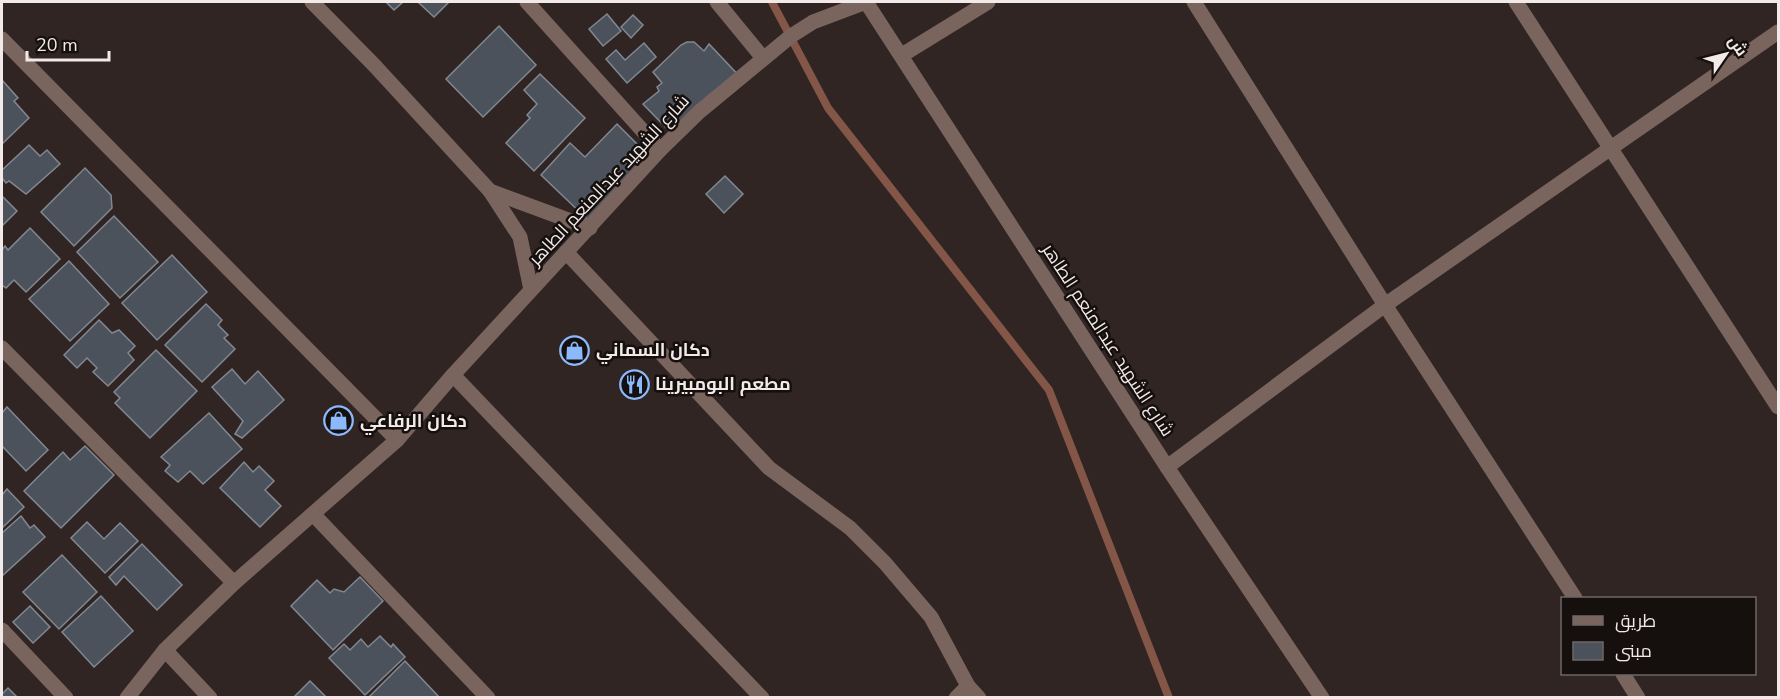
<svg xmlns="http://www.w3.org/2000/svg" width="1780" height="699" font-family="'Nunito Sans',Cairo,sans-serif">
	<rect width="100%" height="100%" fill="#302522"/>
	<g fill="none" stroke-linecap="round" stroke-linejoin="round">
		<polyline stroke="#845647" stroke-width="8" points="772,2 828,108 1049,390 1169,698"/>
	</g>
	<g fill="#4c525c" stroke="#818892" stroke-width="1.5">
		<polygon points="386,2 403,2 394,10"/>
		<polygon points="418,2 449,2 434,17"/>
		<polygon points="607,14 621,31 603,46 589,29"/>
		<polygon points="633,15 643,25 631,38 621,27"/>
		<polygon points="499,26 536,65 483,117 446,79"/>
		<polygon points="687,42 694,42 704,51 709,44 743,80 677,139 643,104 659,91 657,87 662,83 653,72 681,45"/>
		<polygon points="644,43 656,57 627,83 606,59 616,50 625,60"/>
		<polygon points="540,74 585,118 534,171 506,143 530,118 527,115 537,104 524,90"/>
		<polygon points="2,80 18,98 14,101 29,118 2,144"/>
		<polygon points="617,124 649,156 588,220 541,175 570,143 585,157"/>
		<polygon points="29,145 40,156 47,150 60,164 26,194 9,181 6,183 2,178 2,170"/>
		<polygon points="85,168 111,195 112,208 74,246 41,212"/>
		<polygon points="725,176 743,194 724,213 706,194"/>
		<polygon points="2,196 17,211 2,226"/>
		<polygon points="114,216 158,262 120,298 77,252"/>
		<polygon points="30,228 60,259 26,292 14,280 6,288 2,285 2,250 5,246 8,250"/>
		<polygon points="172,255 207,292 157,340 122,303"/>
		<polygon points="69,261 109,304 70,341 29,299"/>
		<polygon points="206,304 222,320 218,325 228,335 224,338 235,349 202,382 165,345"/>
		<polygon points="99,320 112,333 119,330 135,346 128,353 134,360 108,386 93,372 97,368 87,358 77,368 64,355"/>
		<polygon points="156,350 197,391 150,438 115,403 120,398 114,392"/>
		<polygon points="232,369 245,384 258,371 284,400 242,438 235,434 243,421 212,387"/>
		<polygon points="7,407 48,450 26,471 2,446 2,413"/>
		<polygon points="209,413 242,449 203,484 190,471 178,482 165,471 170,465 161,457"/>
		<polygon points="85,446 114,475 61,528 24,491 63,452 70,460"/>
		<polygon points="244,462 253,472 259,466 274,481 265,490 281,506 260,527 220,488"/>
		<polygon points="7,489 24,507 2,528 2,495"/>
		<polygon points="21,516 30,528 34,525 45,537 2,576 2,533"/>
		<polygon points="87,522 104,539 120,523 138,541 105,573 71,538"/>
		<polygon points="142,544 182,585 157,610 124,576 116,585 109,577"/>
		<polygon points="62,555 97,592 59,629 23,592"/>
		<polygon points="360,577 383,601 333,650 291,606 317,580 330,593 334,589 344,592"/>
		<polygon points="101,596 133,631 94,667 62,632"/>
		<polygon points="30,606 50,627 33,643 13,622"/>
		<polygon points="380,636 391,647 393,644 405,657 365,695 329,658 344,644 350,650 361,639 368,647"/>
		<polygon points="405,661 440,698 368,698"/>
		<polygon points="310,681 327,698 293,698"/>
		<polygon points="8,688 18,698 2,698 2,694"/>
	</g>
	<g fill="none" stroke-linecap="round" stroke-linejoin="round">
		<g stroke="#7a655e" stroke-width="15">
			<polyline points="312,2 374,65 490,191 520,237 531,290"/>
			<polyline points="527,2 660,150"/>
			<polyline points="717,2 763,58"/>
			<polyline points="866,2 1167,467 1322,698"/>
			<polyline points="1194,2 1385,305 1575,598"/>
			<polyline points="1516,2 1778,407"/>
			<polyline points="2,39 397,440"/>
			<polyline points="902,55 988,2"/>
			<polyline points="490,191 590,228"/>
			<polyline points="566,252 769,468 850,528 885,563 931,617 968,686 979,698"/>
			<polyline points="2,348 234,583"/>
			<polyline points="453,375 762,698"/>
			<polyline points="1167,467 1385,305 1778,32"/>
			<polyline points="313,514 488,698"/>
			<polyline points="2,630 66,698"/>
			<polyline points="165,650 210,698"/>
			<polyline points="1623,674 1638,698"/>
			<polyline points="127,698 165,650 234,583 397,440 453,375 660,150 699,112 791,36 813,22 866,2"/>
			<polyline points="956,698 968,686"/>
		</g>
	</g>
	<defs>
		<symbol id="shop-ring" viewBox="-11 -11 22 22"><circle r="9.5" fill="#15100e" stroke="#8cb9fc" stroke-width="1.5"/><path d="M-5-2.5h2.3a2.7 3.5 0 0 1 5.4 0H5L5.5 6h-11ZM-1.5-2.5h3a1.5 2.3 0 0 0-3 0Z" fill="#8cb9fc"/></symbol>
		<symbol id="restaurant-ring" viewBox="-11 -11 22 22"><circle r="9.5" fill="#15100e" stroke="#8cb9fc" stroke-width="1.5"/><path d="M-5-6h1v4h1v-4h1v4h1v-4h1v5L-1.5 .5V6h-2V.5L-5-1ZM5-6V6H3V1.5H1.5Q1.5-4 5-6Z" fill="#8cb9fc"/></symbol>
	</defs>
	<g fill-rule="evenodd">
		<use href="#shop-ring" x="558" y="334" width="33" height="33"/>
		<use href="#restaurant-ring" x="618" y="368" width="33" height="33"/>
		<use href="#shop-ring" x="322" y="404" width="33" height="33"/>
	</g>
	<g text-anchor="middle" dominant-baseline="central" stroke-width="5" stroke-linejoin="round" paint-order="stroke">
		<g font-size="18" fill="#f2eae8" stroke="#15100e">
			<text transform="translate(609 180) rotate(-47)">شارع الشهيد عبدالمنعم الطاهر</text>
			<text transform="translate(1108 340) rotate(57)">شارع الشهيد عبدالمنعم الطاهر</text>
		</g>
		<g font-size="18" font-weight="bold" fill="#f2eae8" stroke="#15100e" text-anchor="start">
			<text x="596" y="350">دكان السماني</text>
			<text x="655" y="384">مطعم البومبيرينا</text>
			<text x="360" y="421">دكان الرفاعي</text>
		</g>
	</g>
	<rect width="1780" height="699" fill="none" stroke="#f2eae8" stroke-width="6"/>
	<rect x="1561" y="597" width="195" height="78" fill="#15100e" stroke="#6d6765" stroke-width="1.5"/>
	<rect x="1573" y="616" width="30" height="9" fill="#7a655e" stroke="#6d6765" stroke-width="1.5"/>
	<text x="1615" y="627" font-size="18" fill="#f2eae8">طريق</text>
	<rect x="1573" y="642" width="30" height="18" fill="#4c525c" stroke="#6d6765" stroke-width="1.5"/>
	<text x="1615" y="657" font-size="18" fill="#f2eae8">مبنى</text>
	<g transform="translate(1726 54) rotate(55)" stroke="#15100e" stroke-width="4.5" paint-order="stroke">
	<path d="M0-4.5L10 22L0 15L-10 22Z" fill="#f2eae8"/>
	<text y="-9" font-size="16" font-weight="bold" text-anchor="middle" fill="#f2eae8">ش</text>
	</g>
	<path d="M27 51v9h82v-9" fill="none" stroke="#f2eae8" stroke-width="3"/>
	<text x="36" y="51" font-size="18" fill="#f2eae8" stroke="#15100e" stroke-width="4.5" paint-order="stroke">20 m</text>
</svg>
